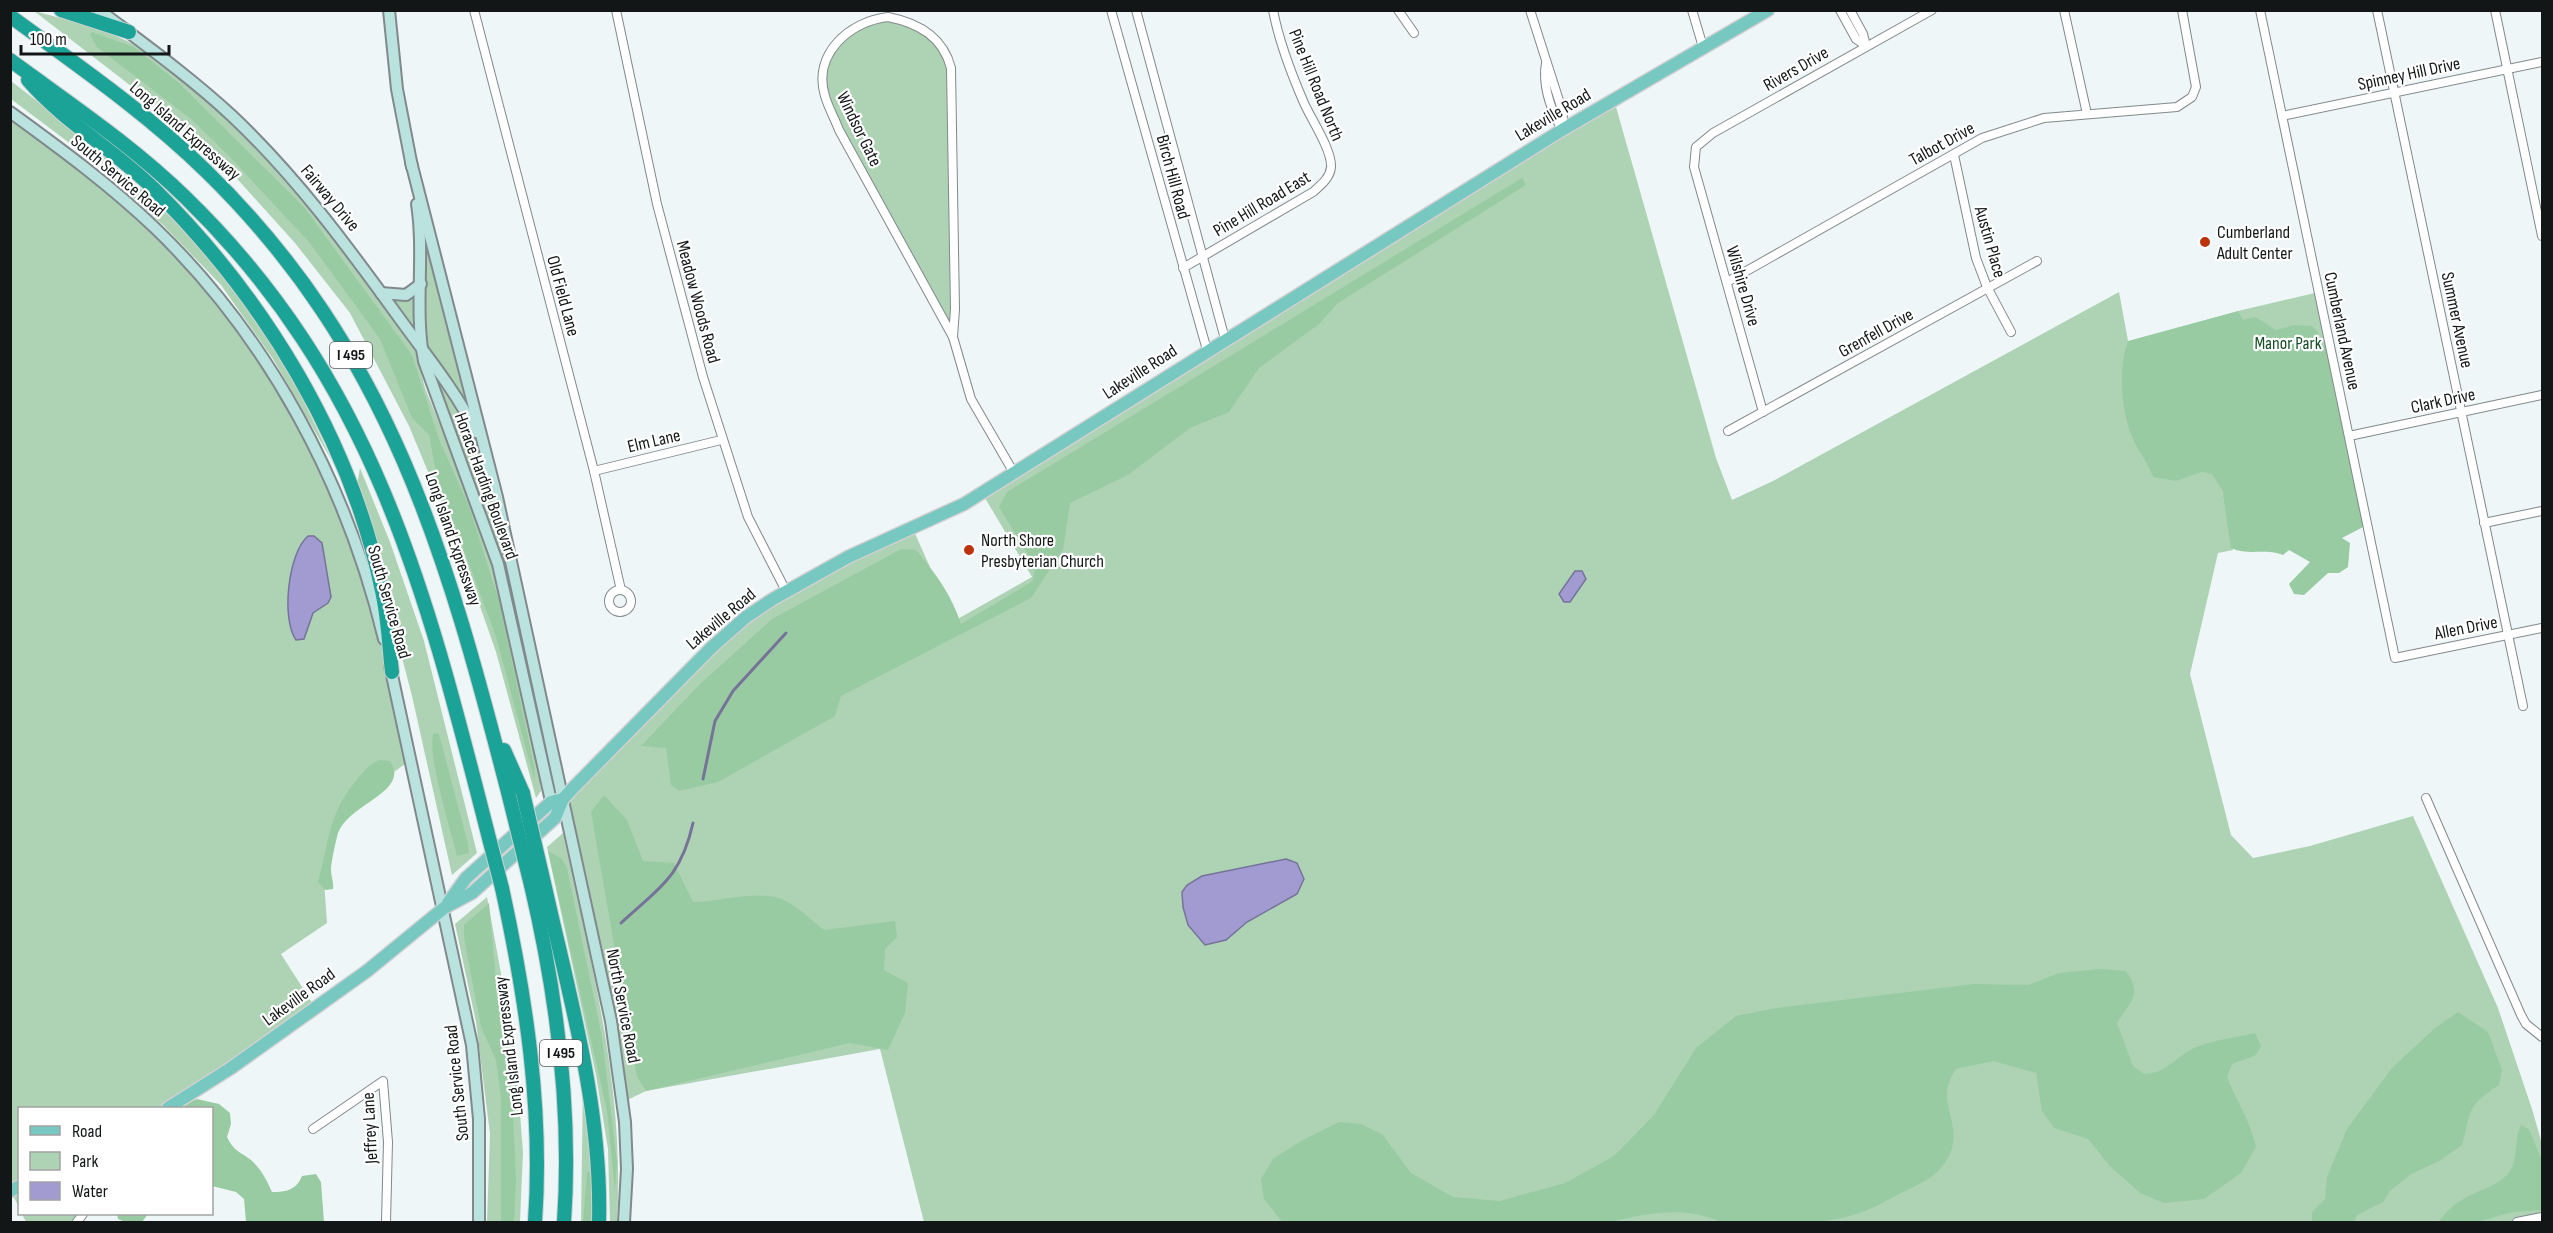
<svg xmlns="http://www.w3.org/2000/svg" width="2553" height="1233" font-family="'Sofia Sans Condensed',sans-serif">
	<rect width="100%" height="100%" fill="#eef6f8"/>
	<g fill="#aed3b4">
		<polygon points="34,11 101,29 142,48 191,86 236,127 305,201 415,349 425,388 481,527 498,581 540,780 541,791 536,798 496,652 459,546 409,426 350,313 295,243 221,161 162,110"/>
		<path d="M875 18 920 26 948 57 953 337 825 95C824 44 835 43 875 18Z"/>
		<path d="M11 81 109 157 106 159C177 216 244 291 288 370 304 400 318 431 332 461L273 359 221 285 164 226 88 157 11 99Z"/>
		<polygon points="1614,100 1716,458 1732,500 1773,481 2119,292 2153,476 2217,464 2233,550 2218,553 2190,674 2231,835 2253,858 2310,846 2413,816 2498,1008 2532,1109 2542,1144 2542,1216 2510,1222 924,1222 880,1049 646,1091 623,1102 563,799 746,617 913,529 954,621 1032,577 982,493"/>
		<polygon points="11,115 126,205 221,305 277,385 337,500 374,609 409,761 344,809 324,881 327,923 281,954 316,1009 171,1108 20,1108 19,1207 11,1192"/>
		<polygon points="411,162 511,561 498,564 422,349 381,293 413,291 421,255"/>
		<polygon points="2319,292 2336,376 2259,396 2238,311"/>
		<polygon points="360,468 390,542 424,641 477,853 452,875 412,696 357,485"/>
		<path d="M563 833C591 963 625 1088 617 1222H610L608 1149 596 1075 547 847Z"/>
		<polygon points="487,897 515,1050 523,1152 520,1222 487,1222 490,1134 476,1022 455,924"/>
		<polygon points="583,1081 590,1112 596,1222 581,1222"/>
		<polygon points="22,1214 81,1214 75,1222 26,1222"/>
	</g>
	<g fill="#99cba2">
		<polygon points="92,32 134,47 180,84 304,207 412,355 440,442 469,506 500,604 534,766 535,782 496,637 437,477 429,435 412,418 380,339 309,242 229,156 191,119 97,47 90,35"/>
		<path d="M1522 178 1526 185 1338 303 1319 324 1259 368 1229 412 1190 428 1128 475 1070 503 1063 550 1031 598 841 696 835 716 718 782 679 791 671 785 666 748 641 746 699 685 772 619 901 549 916 550C936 574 951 594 961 624L1033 581 1035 566 999 507 1007 492Z"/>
		<path d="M2238 311 2243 320 2255 317 2276 330 2294 325 2312 326 2318 332 2319 340 2327 349 2365 526 2342 538 2350 543 2348 567 2339 573H2328L2304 595 2294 594 2289 584 2310 562 2289 550 2283 555C2265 548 2248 556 2231 548L2222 490 2212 474 2202 472 2176 481 2153 477C2147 460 2139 453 2133 439 2121 413 2118 368 2128 341Z"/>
		<path d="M434 733 439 734 468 844 469 853 457 856C452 835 425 748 434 733Z"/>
		<path d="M379 760 390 761C411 792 349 803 338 833 336 840 331 863 331 870 331 877 334 882 333 889L325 890 318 882C329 844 328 814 355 782 363 772 368 765 379 760Z"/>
		<path d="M604 795 627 820 643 861 674 863 693 902C720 902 761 888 786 901 800 908 812 921 824 930L895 921 897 937 885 949 884 970 908 983 905 1013 888 1050 850 1043 646 1091 637 1077 591 812Z"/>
		<polygon points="548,851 562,859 567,868 602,1037 617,1162 615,1191 607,1111"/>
		<polygon points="489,903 496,979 506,1023 513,1111 516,1180 514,1222 501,1222 501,1098 496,1060 481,1027 464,938 464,925"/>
		<path d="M2101 969 2126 971C2143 994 2130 1002 2117 1023L2133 1066 2144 1074C2170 1073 2176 1054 2199 1046 2216 1040 2237 1037 2255 1033L2261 1046 2256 1055 2232 1064 2227 1077C2237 1103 2250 1120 2256 1147L2241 1173 2204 1199 2164 1203 2140 1193 2110 1166 2088 1139 2054 1128 2042 1111 2036 1073 1993 1061 1956 1069C1932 1102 1965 1122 1949 1156 1939 1176 1922 1183 1903 1192 1887 1200 1870 1211 1853 1215 1811 1228 1764 1223 1720 1222 1684 1205 1647 1214 1610 1222H1282L1264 1199 1261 1179 1273 1159 1301 1141 1339 1122 1361 1124 1383 1135 1411 1173 1453 1197 1500 1201 1565 1183 1614 1156 1654 1115 1696 1048 1736 1016 1776 1008 1974 984 2028 985 2059 973Z"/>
		<path d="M2458 1012 2488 1032 2502 1070 2499 1085C2465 1108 2473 1108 2462 1145L2439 1161 2411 1174 2390 1191 2383 1202 2357 1215 2354 1222H2312V1212L2325 1199 2327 1177 2347 1129 2392 1068 2435 1028Z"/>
		<path d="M197 1099 219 1104 230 1113 231 1124 227 1137C233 1150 240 1152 251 1160 261 1169 267 1180 272 1192 287 1192 296 1190 302 1176L316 1174 321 1182 324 1222H246L244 1199 236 1192 212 1186V1108H180L182 1105Z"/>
		<path d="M2521 1125 2529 1129 2542 1161V1210L2512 1212 2478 1222H2438C2445 1214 2452 1205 2462 1200 2477 1190 2494 1188 2507 1175 2520 1161 2513 1140 2521 1125Z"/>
		<polygon points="587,1172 591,1172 594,1183 593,1222 583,1222"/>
		<polygon points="117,1214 148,1214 142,1222 125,1222 118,1219"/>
	</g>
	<g fill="#a19bd1" stroke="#767399" stroke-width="1.5">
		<path d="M308 536H314L322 543 331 597 328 603 313 613 304 639 296 640C281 619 288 553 308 536Z"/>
		<polygon points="1575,571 1582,571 1586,579 1570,602 1564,602 1559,594"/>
		<polygon points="1286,859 1297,863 1304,879 1297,894 1247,922 1226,940 1205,945 1188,925 1183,907 1182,892 1187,885 1202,876"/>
	</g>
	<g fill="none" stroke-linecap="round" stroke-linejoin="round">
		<g stroke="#767399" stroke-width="3">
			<polyline points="703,779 715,721 733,691 786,633"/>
			<path d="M621 923C660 887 681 877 693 823"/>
		</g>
		<defs>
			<g id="street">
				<polyline points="474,10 594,471 621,590"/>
				<polyline points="616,10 657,204 703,377 748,517 786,591"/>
				<polyline points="1111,10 1207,350"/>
				<polyline points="1136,10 1225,339"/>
				<polyline points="1398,10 1414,33"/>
				<path d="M1530 10 1563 113 1562 130C1551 110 1542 86 1546 63"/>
				<polyline points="1692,10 1703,47"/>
				<polyline points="1840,10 1856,39 1866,46 1863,34 1850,10"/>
				<polyline points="2064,10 2087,114"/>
				<polyline points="2260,10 2395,658 2542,628"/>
				<polyline points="2377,10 2523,706"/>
				<polyline points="2495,10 2542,236"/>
				<path d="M888 17C919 23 943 37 951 68L955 309 953 337 839 130C835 119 828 107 825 96 812 54 850 21 888 17Z"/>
				<polyline points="2282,116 2542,62"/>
				<polyline points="1954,155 1976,258 1987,287 2011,332"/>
				<path d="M1183 268 1313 192C1321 185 1330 178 1331 167 1332 150 1311 119 1304 103 1291 73 1279 42 1273 10"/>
				<polyline points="1727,282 1982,138 2044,118 2177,107 2192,97 2196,87 2182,10"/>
				<polyline points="953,337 971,399 1014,473"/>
				<polyline points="1763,412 1694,167 1696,147 1713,133 1932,10"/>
				<polyline points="1728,431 2037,261"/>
				<polyline points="2349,436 2542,395"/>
				<polyline points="594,471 721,440"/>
				<polyline points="2484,523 2542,511"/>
				<circle cx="620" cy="601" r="11"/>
				<polyline points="2426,798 2521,1015 2526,1024 2542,1037"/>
				<polyline points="313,1129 383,1081 388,1142 386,1222"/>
				<polyline points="77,1222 83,1214"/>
				<polyline points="2517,1222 2542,1217"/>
			</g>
			<g id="secondary">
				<path d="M99 10C144 44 190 77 231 115 296 176 348 247 400 319 426 355 456 391 476 432"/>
				<polyline points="389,10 397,89 412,167"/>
				<path d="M10 112C61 149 110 185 155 228 270 339 347 485 384 639"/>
				<polyline points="411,162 497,497 611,1021 625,1122 627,1169 624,1222"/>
				<path d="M417 204C425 256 414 309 424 361L498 564 553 810"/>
				<polyline points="381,293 406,295 421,284"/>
				<polyline points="390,666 472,1045 479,1119 479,1222"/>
			</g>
			<g id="primary">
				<polyline points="448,903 466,878 551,802 563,799"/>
				<polyline points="168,1108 231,1068 367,971 444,908 472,893 555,818 563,799 574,787 712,647 746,617 773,599 848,557 964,504 1562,130 1768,10"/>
				<polyline points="10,1191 20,1186"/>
			</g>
			<g id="highway">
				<polyline points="61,10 129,32"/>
				<path d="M10 16C77 65 147 113 206 171 390 350 447 555 509 796"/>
				<path d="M10 60C70 104 133 146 186 198 376 383 427 595 490 842"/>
				<path d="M28 80C65 123 115 150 155 190 264 298 351 440 382 591 388 617 389 645 392 672"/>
				<polyline points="504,750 523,793"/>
				<path d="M544 883C569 995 602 1107 599 1222"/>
				<path d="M531 885C557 996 572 1109 564 1222"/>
				<path d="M502 888C526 998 543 1110 535 1222"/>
			</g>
		</defs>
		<use href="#street" stroke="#82898c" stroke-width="10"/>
		<use href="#secondary" stroke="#82898c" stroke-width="14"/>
		<use href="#primary" stroke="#d0d0d1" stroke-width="15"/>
		<use href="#highway" stroke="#d0d0d1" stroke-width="16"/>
		<use href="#street" stroke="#fff" stroke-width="8"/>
		<use href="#secondary" stroke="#bae3e0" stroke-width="10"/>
		<use href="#primary" stroke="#76c8c0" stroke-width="12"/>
		<use href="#highway" stroke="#1aa396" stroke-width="14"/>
		<defs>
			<g id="highway-bridge">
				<polyline points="523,793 544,883"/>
				<polyline points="509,796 531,885"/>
				<polyline points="490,842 502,888"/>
			</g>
		</defs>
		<use href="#highway-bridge" stroke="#d0d0d1" stroke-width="16" stroke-linecap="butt"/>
		<use href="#highway-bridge" stroke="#1aa396" stroke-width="14"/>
	</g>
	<g fill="#bd330e" stroke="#fff" stroke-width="2">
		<circle cx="2205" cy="242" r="6"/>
		<circle cx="969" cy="550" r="6"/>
	</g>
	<g text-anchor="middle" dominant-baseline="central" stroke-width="4.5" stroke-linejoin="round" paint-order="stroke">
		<g fill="#fff" stroke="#5a5c5d" stroke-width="1.5">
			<rect x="330" y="342" width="42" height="26" rx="4.5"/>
			<rect x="540" y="1040" width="42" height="26" rx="4.5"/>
		</g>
		<g font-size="16" font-weight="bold" fill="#131617">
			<text x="351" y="355">I 495</text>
			<text x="561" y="1053">I 495</text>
		</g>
		<g font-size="18" fill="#131617" stroke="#fff">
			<text transform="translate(1796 69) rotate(-30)">Rivers Drive</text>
			<text transform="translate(2409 74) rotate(-12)">Spinney Hill Drive</text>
			<text transform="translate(1316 85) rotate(68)">Pine Hill Road North</text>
			<text transform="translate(1553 115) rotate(-31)">Lakeville Road</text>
			<text transform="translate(859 129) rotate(64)">Windsor Gate</text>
			<text transform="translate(185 131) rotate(41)">Long Island Expressway</text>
			<text transform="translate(1942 144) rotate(-29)">Talbot Drive</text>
			<text transform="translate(118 176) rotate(40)">South Service Road</text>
			<text transform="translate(1173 177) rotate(75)">Birch Hill Road</text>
			<text transform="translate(330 198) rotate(50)">Fairway Drive</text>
			<text transform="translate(1262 204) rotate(-31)">Pine Hill Road East</text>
			<text transform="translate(1990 242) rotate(74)">Austin Place</text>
			<text transform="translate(1743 286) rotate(74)">Wilshire Drive</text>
			<text transform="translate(563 296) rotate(75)">Old Field Lane</text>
			<text transform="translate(698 302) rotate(75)">Meadow Woods Road</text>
			<text transform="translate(2457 320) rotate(78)">Summer Avenue</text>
			<text transform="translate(2342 331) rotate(78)">Cumberland Avenue</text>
			<text transform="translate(1876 333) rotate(-29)">Grenfell Drive</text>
			<text transform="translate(1140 372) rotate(-33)">Lakeville Road</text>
			<text transform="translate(2443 401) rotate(-12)">Clark Drive</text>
			<text transform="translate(654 441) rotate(-13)">Elm Lane</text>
			<text transform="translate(486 486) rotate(70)">Horace Harding Boulevard</text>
			<text transform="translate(453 539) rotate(71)">Long Island Expressway</text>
			<text transform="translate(389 602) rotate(74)">South Service Road</text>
			<text transform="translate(721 619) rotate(-40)">Lakeville Road</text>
			<text transform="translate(2466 628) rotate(-11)">Allen Drive</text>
			<text transform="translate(299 997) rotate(-36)">Lakeville Road</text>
			<text transform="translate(623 1006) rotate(79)">North Service Road</text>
			<text transform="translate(509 1046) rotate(-97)">Long Island Expressway</text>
			<text transform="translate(457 1083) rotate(-96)">South Service Road</text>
			<text transform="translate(370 1128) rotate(-93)">Jeffrey Lane</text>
		</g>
		<g font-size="18" fill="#131617" stroke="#fff" text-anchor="start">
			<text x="2217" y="232">Cumberland<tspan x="2217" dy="21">Adult Center</tspan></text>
			<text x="981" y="540">North Shore<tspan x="981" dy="21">Presbyterian Church</tspan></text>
		</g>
		<g font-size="18" fill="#164d26" stroke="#fff">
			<text x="2288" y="343">Manor Park</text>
		</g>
	</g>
	<rect width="2553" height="1233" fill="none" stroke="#131617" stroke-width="24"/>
	<rect x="18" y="1107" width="195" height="108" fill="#ffffff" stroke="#a1a2a2" stroke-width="1.5"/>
	<rect x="30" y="1126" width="30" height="9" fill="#76c8c0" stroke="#a1a2a2" stroke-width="1.5"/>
	<text x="72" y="1137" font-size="18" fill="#131617">Road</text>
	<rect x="30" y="1152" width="30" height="18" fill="#aed3b4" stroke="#a1a2a2" stroke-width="1.5"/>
	<text x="72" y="1167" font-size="18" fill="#131617">Park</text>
	<rect x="30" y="1182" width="30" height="18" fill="#a19bd1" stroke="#a1a2a2" stroke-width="1.5"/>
	<text x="72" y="1197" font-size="18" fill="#131617">Water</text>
	<path d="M21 45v9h148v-9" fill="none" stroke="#131617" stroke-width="3"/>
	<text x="30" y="45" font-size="18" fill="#131617" stroke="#ffffff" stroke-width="4.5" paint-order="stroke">100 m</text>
</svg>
